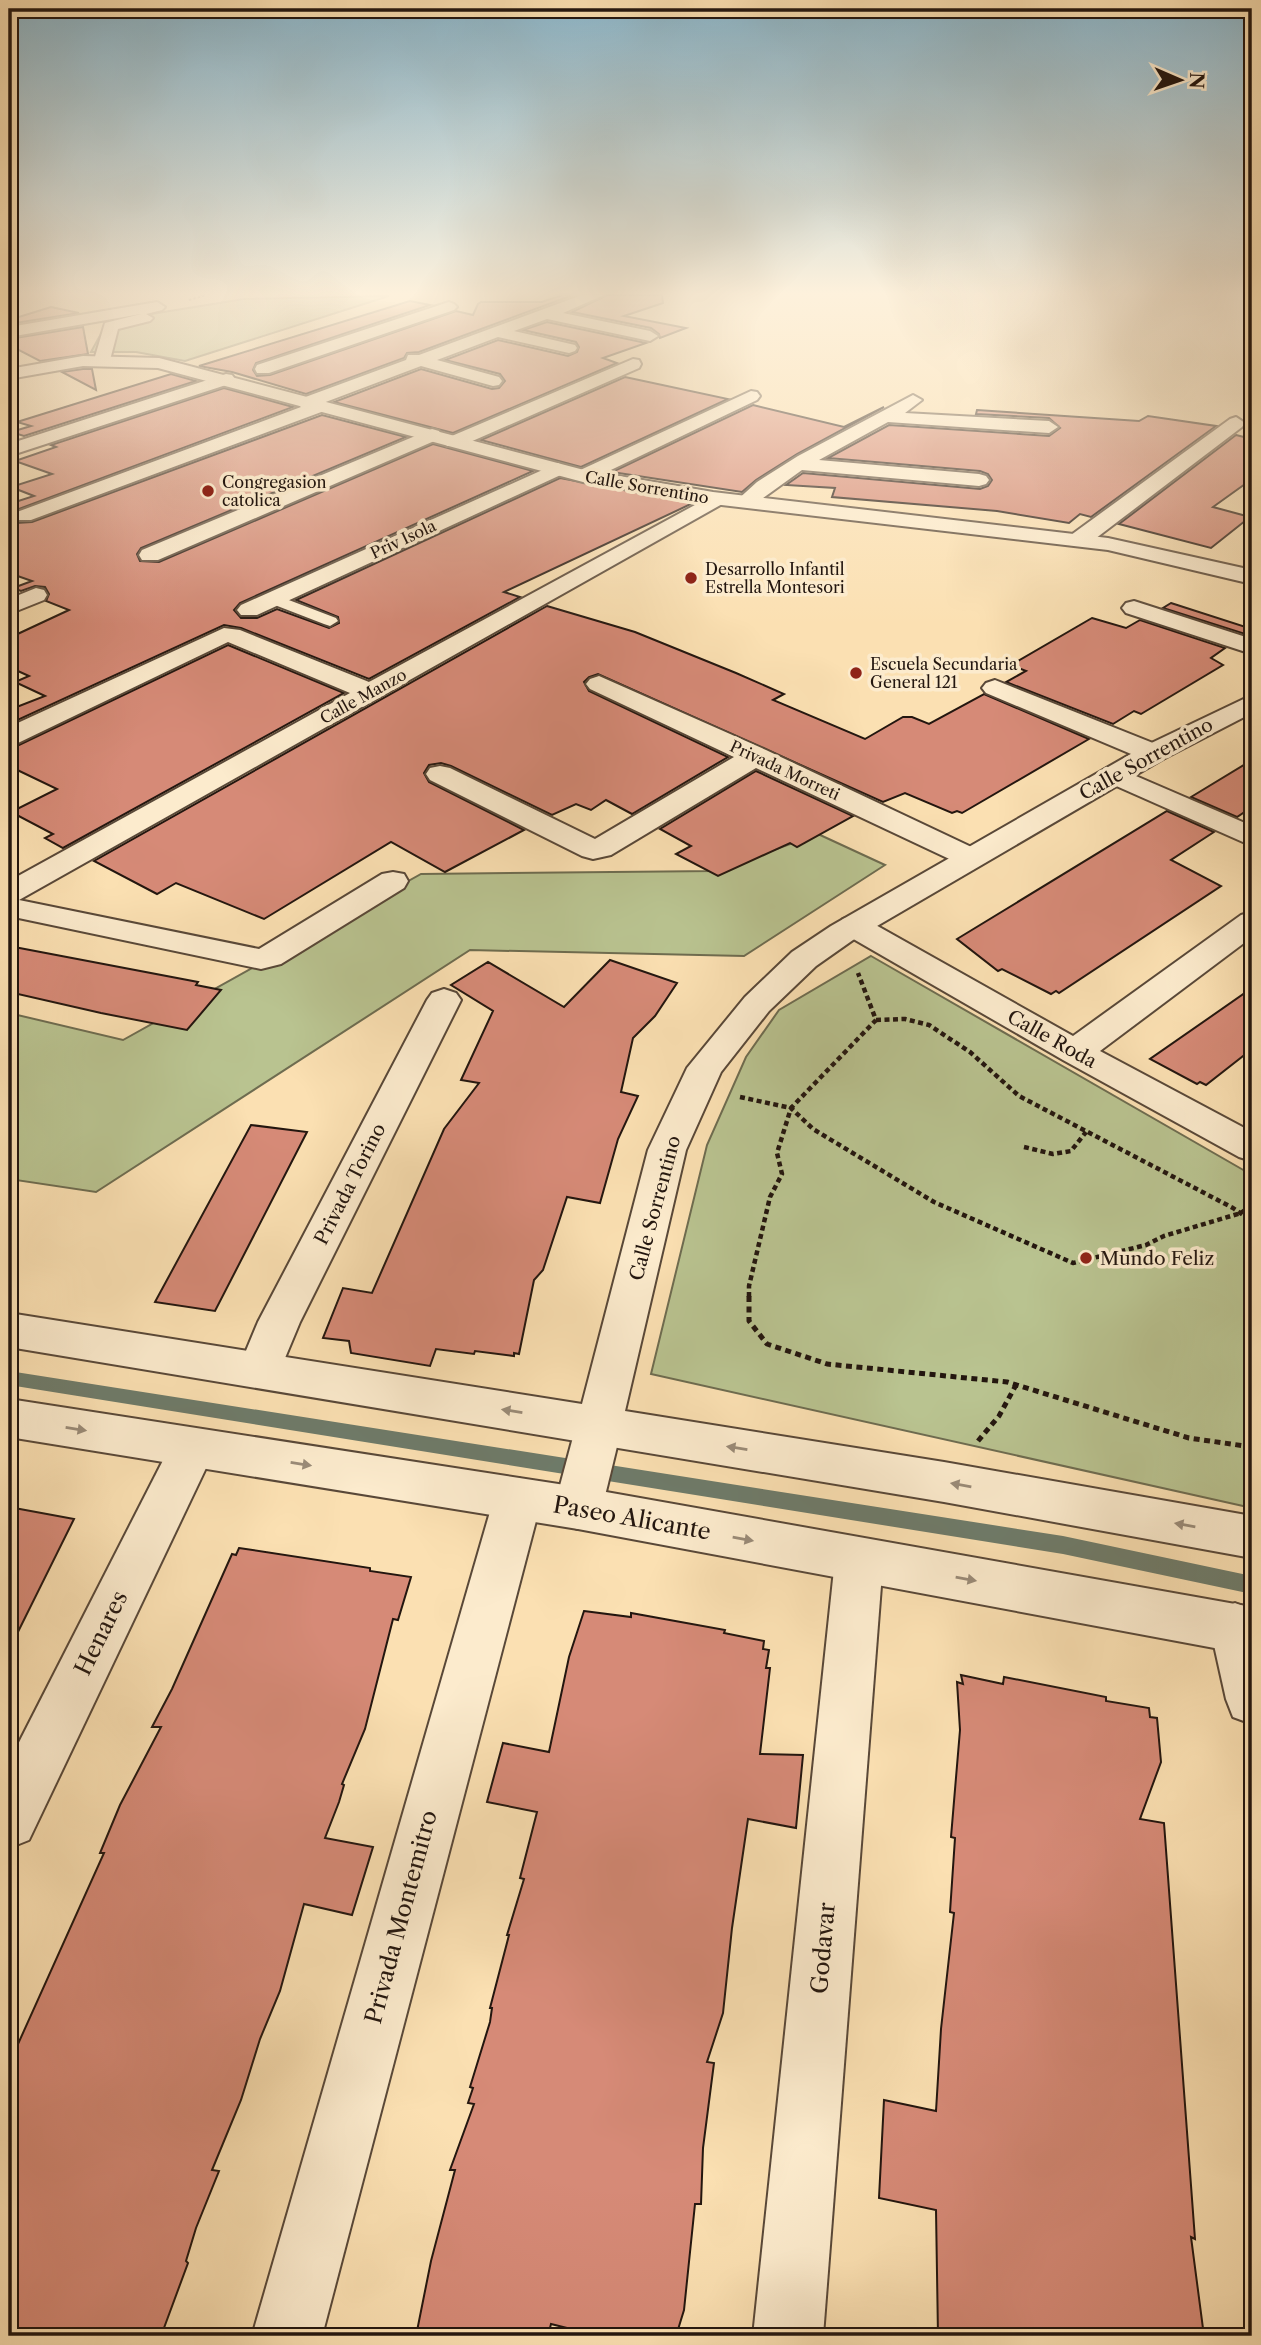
<svg xmlns="http://www.w3.org/2000/svg" width="1261" height="2345" font-family="'Libre Caslon Text',serif">
	<rect width="100%" height="100%" fill="#fbe0b2"/>
	<filter id="stains"><feTurbulence type="fractalNoise" baseFrequency=".00286" numOctaves="4"/><feColorMatrix values="0 0 0 0 .2 0 0 0 0 .09 0 0 0 0 .02 0 0 0 .5 -.17"/></filter>
	<radialGradient id="worn" r=".72"><stop offset=".6" stop-color="#630" stop-opacity="0"/><stop offset="1" stop-color="#630" stop-opacity=".3"/></radialGradient>
	<g fill="#b9c390" stroke="#6e6c50" stroke-width="2">
		<polygon points="389,296 185,361 136,352 91,352 108,321 244,299"/>
		<polygon points="818,834 885,865 744,956 470,950 96,1192 9,1179 9,1013 123,1040 421,874 715,871"/>
		<polygon points="871,956 1252,1175 1252,1508 651,1374 707,1145 746,1057 779,1010"/>
	</g>
	<g fill="none" stroke-linecap="round" stroke-linejoin="round">
		<polygon fill="#6e7b6a" fill-rule="evenodd" points="9,1371 1063,1536 1252,1576 1252,1594 1063,1554 9,1385"/>
	</g>
	<g fill="#d68a77" stroke="#23160f" stroke-width="2">
		<polygon points="562,295 573,295 419,352 407,353 404,358 306,394 232,372 199,366 410,301 430,305 256,363 253,370 257,376 270,375 456,311 473,315 478,304 481,302 542,302"/>
		<polygon points="607,295 662,295 663,303 624,316 686,328 660,338 659,334 651,328 572,312"/>
		<polygon points="51,307 79,313 9,324 9,320"/>
		<polygon points="547,322 646,343 603,358 617,363 453,433 334,402 421,369 492,389 499,388 505,381 500,374 445,360 498,340 568,356 577,352 579,347 576,342 523,330"/>
		<polygon points="83,327 88,354 40,361 9,345 9,339"/>
		<polygon points="83,369 92,369 96,390 62,372"/>
		<polygon points="171,374 196,381 24,436 11,432 31,426 17,422"/>
		<polygon points="625,377 728,399 581,467 481,440"/>
		<polygon points="224,388 293,407 16,510 12,518 17,523 32,522 322,415 406,437 141,548 137,554 140,561 159,562 433,444 533,471 240,603 234,610 241,618 257,618 277,609 329,628 339,623 338,617 296,600 560,478 693,503 504,592 520,597 369,679 241,628 224,625 9,724 9,710 45,696 15,682 29,676 9,667 9,638 69,610 46,601 49,594 45,587 35,586 21,591 13,588 32,581 9,573 9,504 34,496 11,487 52,474 15,461 56,447 51,445"/>
		<polygon points="753,405 844,427 884,407 797,454 756,480 742,492 612,472"/>
		<polygon points="977,410 1139,421 1148,416 1216,426 1091,517 1080,514 1069,523 997,511 832,497 835,488 786,485 803,473 980,489 988,486 992,480 988,474 980,471 828,458 889,425 1049,436 1060,428 1049,418 976,414"/>
		<polygon points="1236,435 1252,439 1252,479 1213,507 1250,517 1211,548 1119,524"/>
		<polygon points="1171,603 1252,629 1245,634 1163,608"/>
		<polygon points="547,606 635,632 736,673 784,694 773,700 865,739 903,717 912,717 929,724 984,694 1089,739 962,813 957,811 952,813 905,793 883,802 598,674 589,677 584,682 589,691 728,757 632,814 606,800 591,810 576,804 552,815 451,766 441,763 429,765 424,773 429,782 524,830 445,872 391,842 264,919 176,883 157,894 94,861"/>
		<polygon points="1092,618 1126,628 1140,620 1225,648 1211,658 1223,665 1141,714 1134,711 1113,724 1006,682 1026,671 1011,665"/>
		<polygon points="228,645 344,693 63,848 45,838 53,834 11,812 57,789 9,766 9,747 19,745"/>
		<polygon points="1252,760 1252,807 1237,817 1191,797"/>
		<polygon points="756,771 853,816 797,847 790,843 718,876 676,854 691,846 660,829"/>
		<polygon points="1167,811 1214,832 1171,860 1221,886 1059,993 1056,991 1051,994 1002,969 998,971 957,939"/>
		<polygon points="9,946 198,982 196,985 221,990 187,1030 101,1013 9,992"/>
		<polygon points="610,960 677,983 655,1016 633,1038 621,1092 638,1096 618,1139 600,1203 567,1197 543,1270 534,1280 519,1354 514,1353 514,1356 475,1351 474,1354 436,1349 430,1366 351,1353 349,1341 323,1338 343,1288 372,1293 444,1129 479,1083 461,1080 493,1011 451,985 488,962 564,1007"/>
		<polygon points="1252,988 1252,1049 1206,1085 1200,1082 1197,1084 1150,1059"/>
		<polygon points="251,1125 307,1132 215,1311 155,1302"/>
		<polygon points="9,1507 74,1519 9,1650"/>
		<polygon points="239,1548 370,1568 370,1571 411,1577 398,1620 393,1619 365,1729 342,1784 344,1785 339,1802 325,1838 373,1847 352,1915 304,1904 280,1991 260,2039 241,2100 212,2170 219,2171 196,2228 186,2261 188,2263 161,2336 9,2336 9,2064 104,1853 100,1853 120,1805 161,1727 152,1727 172,1689 232,1554 236,1555"/>
		<polygon points="584,1611 631,1617 631,1613 725,1630 724,1633 764,1641 763,1649 769,1650 766,1668 770,1668 760,1754 803,1755 796,1828 748,1819 732,1928 723,2013 707,2062 714,2063 703,2148 701,2204 695,2204 684,2310 676,2336 599,2336 551,2324 548,2336 416,2336 431,2261 455,2170 450,2170 474,2104 468,2103 473,2088 470,2087 490,2022 492,2008 490,2008 509,1935 507,1935 524,1879 520,1878 537,1812 487,1802 503,1743 549,1752 569,1657"/>
		<polygon points="961,1675 1003,1684 1004,1677 1106,1697 1106,1701 1149,1708 1150,1717 1157,1718 1161,1762 1140,1819 1164,1823 1195,2239 1191,2237 1204,2336 938,2336 936,2210 879,2198 884,2100 936,2111 941,2029 954,1913 950,1912 955,1838 951,1837 960,1730 957,1682 963,1684"/>
	</g>
	<g fill="none" stroke-linecap="round" stroke-linejoin="round">
		<defs>
			<polygon id="service" points="273,594 336,618 338,621 330,626 324,624 267,602 265,599 267,596"/>
			<g id="minor">
				<polygon points="582,295 604,295 563,313 650,331 658,336 650,341 547,319 514,331 575,345 577,348 575,351 569,353 498,337 437,360 499,377 502,381 499,385 493,386 421,366 323,403 327,407 324,411 31,520 17,520 14,516 17,512 301,407 297,403 300,399 406,360 408,355 419,355"/>
				<polygon points="157,302 165,307 162,310 146,314 153,318 150,321 118,329 110,360 102,365 94,360 105,323 141,314 9,337 9,327"/>
				<polygon points="449,302 454,304 457,307 454,310 269,373 257,373 255,369 257,365"/>
				<polygon points="633,359 639,360 641,364 639,368 461,446 447,446 445,442 447,438"/>
				<polygon points="226,374 232,375 235,379 232,383 9,456 9,444"/>
				<polygon points="751,391 757,392 760,396 757,400 590,480 576,480 573,476 576,472"/>
				<polygon points="913,395 922,400 905,413 1049,421 1058,427 1049,433 888,422 819,460 979,474 986,476 989,480 986,484 979,486 802,470 752,506 738,506 735,502 757,482 798,456"/>
				<polygon points="1236,417 1245,423 1242,427 1087,545 1071,545 1068,540 1071,535 1230,419"/>
				<polygon points="432,429 439,431 441,435 439,439 158,560 142,560 139,555 142,550"/>
				<polygon points="558,463 568,469 565,473 257,615 241,615 237,610 241,605"/>
				<polygon points="717,493 724,495 727,499 724,503 19,900 259,949 382,874 393,872 404,874 408,881 404,888 281,964 261,969 9,916 9,881 350,693 228,642 18,743 9,745 9,727 224,628 240,630 369,682"/>
				<polygon points="36,588 44,590 47,595 44,600 9,614 9,599"/>
				<polygon points="1134,601 1252,639 1252,654 1126,613 1122,608 1126,603"/>
				<polygon points="599,676 766,750 982,852 986,858 982,864 971,867 960,864 756,768 611,855 593,859 582,856 430,780 426,774 430,768 440,766 450,768 595,839 734,757 590,689 586,684 590,679"/>
				<polygon points="995,680 1163,747 1167,753 1163,759 1153,761 1143,759 986,693 982,688 986,683"/>
				<polygon points="1115,767 1252,826 1252,846 1105,781 1101,775 1105,769"/>
				<polygon points="1252,912 1252,937 1100,1051 1252,1132 1252,1161 1239,1157 1063,1060 843,933 838,926 843,919 854,916 865,919 1073,1036 1241,915"/>
				<polygon points="444,989 456,993 461,1000 300,1322 275,1382 260,1388 245,1382 238,1370 258,1322 427,1000 432,993"/>
				<polygon points="599,1407 615,1413 622,1426 602,1508 595,1523 578,1529 561,1523 554,1508 576,1426 583,1413"/>
				<polygon points="193,1428 209,1433 216,1447 29,1840 9,1848 9,1762 177,1433"/>
				<polygon points="518,1478 535,1484 542,1498 322,2336 252,2336 494,1498 501,1484"/>
				<polygon points="859,1538 876,1544 883,1560 823,2336 753,2336 835,1560 842,1544"/>
				<polygon points="1235,1603 1252,1610 1252,1724 1233,1717 1226,1699 1210,1627 1217,1610"/>
			</g>
			<g id="tertiary">
				<polygon points="83,356 159,358 584,470 713,492 1108,538 1252,570 1252,584 1108,550 713,504 583,482 158,368 83,366 9,379 9,369"/>
				<polygon points="1252,695 1252,713 1163,759 853,940 816,966 769,1011 721,1072 686,1150 625,1411 944,1462 1252,1516 1252,1558 944,1502 9,1347 9,1313 582,1404 648,1150 687,1068 745,997 792,952 831,926 1143,747"/>
				<polygon points="9,1399 578,1487 1252,1607 1252,1655 578,1529 9,1437"/>
			</g>
		</defs>
		<use href="#service" stroke="#594838" stroke-width="4"/>
		<use href="#minor" stroke="#594838" stroke-width="4"/>
		<use href="#tertiary" stroke="#594838" stroke-width="4"/>
		<polyline stroke="#23160f" stroke-width="2" stroke-dasharray="2.5 2" stroke-linecap="butt" points="189,300 206,295"/>
		<g stroke="#23160f" stroke-width="4.5" stroke-dasharray="5 3.5" stroke-linecap="butt">
			<polyline points="876,1020 905,1019 929,1025 970,1052 1019,1096 1233,1208 1252,1221"/>
			<polyline points="740,1097 791,1108 876,1020 858,973"/>
			<polyline points="1024,1147 1053,1154 1071,1151 1086,1132"/>
			<polyline points="749,1297 749,1286 770,1197 782,1174 777,1153 791,1108 813,1129 934,1202 1073,1263 1146,1245 1164,1236 1241,1213 1252,1205"/>
		</g>
		<g stroke="#23160f" stroke-width="5" stroke-dasharray="6 4.5" stroke-linecap="butt">
			<polyline points="749,1296 749,1321 767,1344 827,1364 1007,1382 1189,1438 1252,1447"/>
			<polyline points="978,1441 999,1416 1016,1385"/>
		</g>
		<use href="#service" fill="#fcebcd" fill-rule="evenodd"/>
		<use href="#minor" fill="#fcebcd" fill-rule="evenodd"/>
		<use href="#tertiary" fill="#fcebcd" fill-rule="evenodd"/>
	</g>
	<defs><path id="oneway-solid" d="M-6-.8H1V-3.2L6.5 0L1 3.2V.8H-6Z" transform="scale(1.75)"/></defs>
	<g fill="#9a8b78">
		<use href="#oneway-solid" transform="translate(512 1411) rotate(-171)"/>
		<use href="#oneway-solid" transform="translate(76 1429) rotate(9)"/>
		<use href="#oneway-solid" transform="translate(737 1448) rotate(-171)"/>
		<use href="#oneway-solid" transform="translate(301 1464) rotate(9)"/>
		<use href="#oneway-solid" transform="translate(961 1485) rotate(-170)"/>
		<use href="#oneway-solid" transform="translate(1185 1525) rotate(-170)"/>
		<use href="#oneway-solid" transform="translate(743 1539) rotate(10)"/>
		<use href="#oneway-solid" transform="translate(966 1579) rotate(10)"/>
	</g>
	<linearGradient id="sky" x2="0" y2="1"><stop stop-color="#8bb8ce"/><stop offset="0.47" stop-color="#fdf1dc"/><stop offset="1" stop-color="#fdf1dc" stop-opacity="0"/></linearGradient>
	<rect width="1261" height="624" fill="url(#sky)"/>
	<g fill="#8f2418" stroke="#fcebcd" stroke-width="2.5">
		<circle cx="208" cy="491" r="7"/>
		<circle cx="691" cy="578" r="7"/>
		<circle cx="856" cy="673" r="7"/>
		<circle cx="1086" cy="1258" r="7"/>
	</g>
	<g text-anchor="middle" dominant-baseline="central" stroke-width="7" stroke-linejoin="round" paint-order="stroke">
		<g font-size="16" fill="#23160f" stroke="#fcebcd" text-anchor="start">
			<text x="222" y="482">Congregasion<tspan x="222" dy="18">catolica</tspan></text>
			<text x="705" y="569">Desarrollo Infantil<tspan x="705" dy="18">Estrella Montesori</tspan></text>
			<text x="870" y="664">Escuela Secundaria<tspan x="870" dy="18">General 121</tspan></text>
		</g>
		<g font-size="16" fill="#23160f" stroke="#fcebcd">
			<text transform="translate(647 487) rotate(10)">Calle Sorrentino</text>
			<text transform="translate(403 539) rotate(-25)">Priv Isola</text>
			<text transform="translate(363 696) rotate(-29)">Calle Manzo</text>
			<text transform="translate(785 770) rotate(25)">Privada Morreti</text>
		</g>
		<g font-size="19" fill="#23160f" stroke="#fcebcd">
			<text transform="translate(1146 759) rotate(-29)">Calle Sorrentino</text>
			<text transform="translate(1052 1039) rotate(29)">Calle Roda</text>
			<text transform="translate(350 1184) rotate(-63)">Privada Torino</text>
			<text transform="translate(655 1208) rotate(-75)">Calle Sorrentino</text>
		</g>
		<g font-size="19" fill="#23160f" stroke="#fcebcd" text-anchor="start">
			<text x="1100" y="1258">Mundo Feliz</text>
		</g>
		<g font-size="23" fill="#23160f" stroke="#fcebcd">
			<text transform="translate(632 1518) rotate(10)">Paseo Alicante</text>
			<text transform="translate(101 1633) rotate(-64)">Henares</text>
			<text transform="translate(401 1917) rotate(-75)">Privada Montemitro</text>
			<text transform="translate(823 1948) rotate(-85)">Godavar</text>
		</g>
	</g>
	<rect width="1261" height="2345" fill="none" stroke="#fbe0b2" stroke-width="35"/>
	<rect x="10" y="10" width="1240" height="2324" fill="none" stroke="#23160f" stroke-width="3.5"/>
	<rect x="18" y="18" width="1226" height="2310" fill="none" stroke="#23160f" stroke-width="2"/>
	<g transform="translate(1180 80) rotate(92)" stroke="#fcebcd" stroke-width="5" paint-order="stroke">
	<path d="M0-5L12 26L0 18L-12 26Z" fill="#23160f"/>
	<text y="-10" font-size="19" font-weight="bold" text-anchor="middle" fill="#23160f">N</text>
	</g>
	<rect width="100%" height="100%" filter="url(#stains)"/>
	<rect width="100%" height="100%" fill="url(#worn)"/>
</svg>
